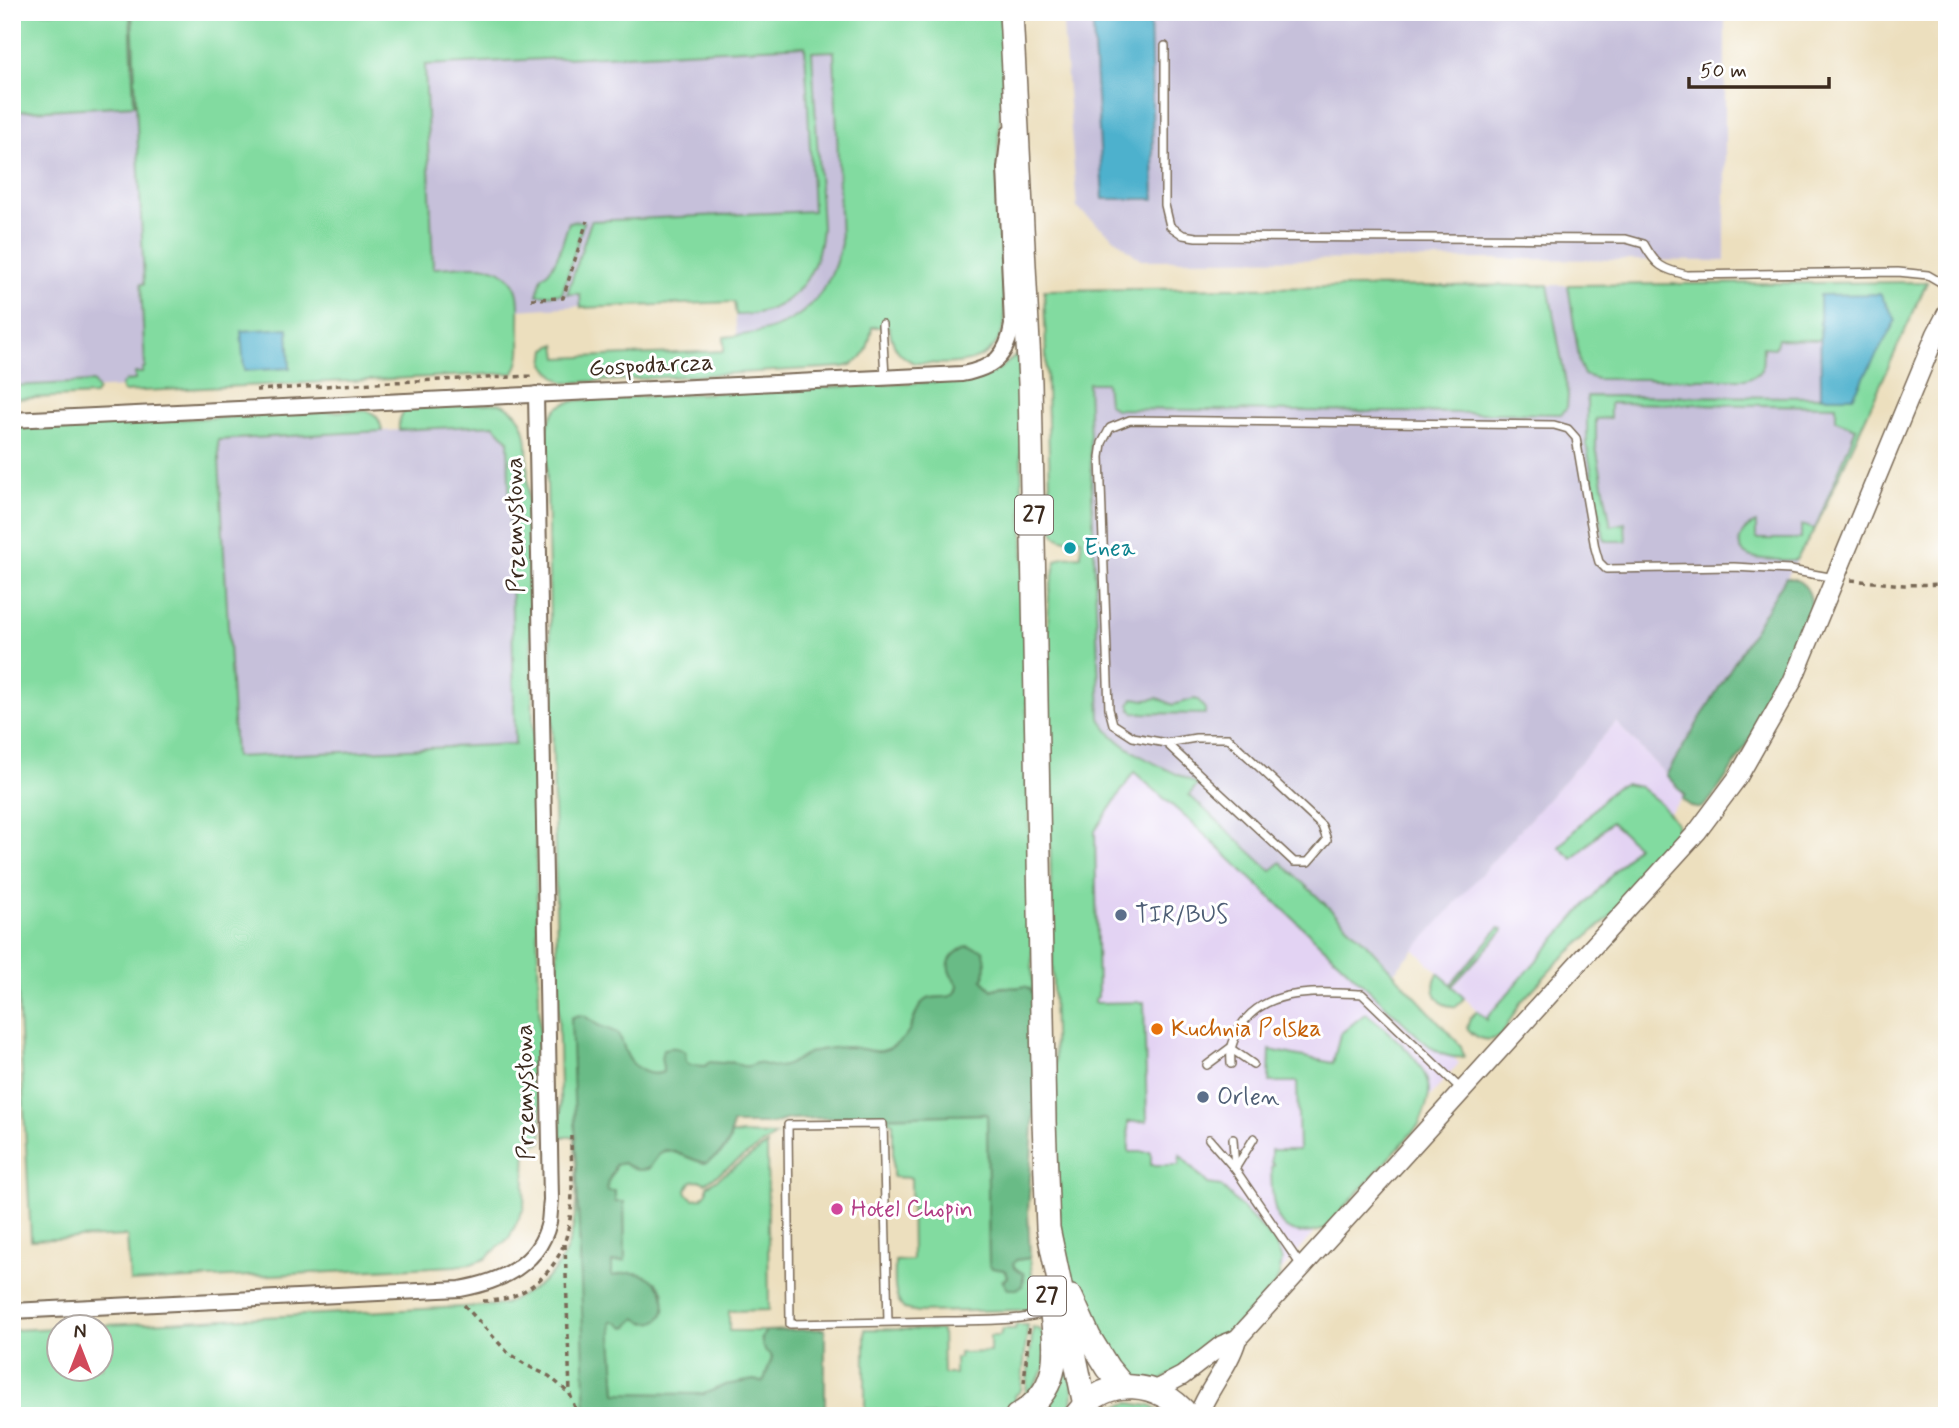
<svg xmlns="http://www.w3.org/2000/svg" width="1959" height="1428" font-family="Mynerve,sans-serif">
	<rect width="100%" height="100%" fill="#fff"/>
	<filter id="ink" filterUnits="userSpaceOnUse"><feTurbulence type="fractalNoise" baseFrequency=".0143" numOctaves="2"/><feDisplacementMap in="SourceGraphic" scale="14" xChannelSelector="R" yChannelSelector="G"/><feConvolveMatrix kernelMatrix="1 2 1 2 8 2 1 2 1" color-interpolation-filters="sRGB"/></filter>
	<filter id="wash" filterUnits="userSpaceOnUse"><feTurbulence type="fractalNoise" baseFrequency=".00686" numOctaves="4" result="noise"/><feDisplacementMap in="SourceGraphic" scale="28" xChannelSelector="R" yChannelSelector="G"/><feGaussianBlur stdDeviation="1.57" result="paint"/><feColorMatrix in="noise" values="0 0 0 0 0 0 0 0 0 0 0 0 0 0 0 0 0 1.4 0 .05"/><feComposite in="paint" operator="in"/></filter>
	<g filter="url(#wash)">
		<rect width="100%" height="100%" fill="#ecdfbe"/>
		<g fill="#e3d3f3">
			<polygon points="1068,708 1380,988 1459,1063 1282,1270 1228,1327 1122,1362"/>
			<polygon points="1616,722 1685,795 1488,1021 1414,949"/>
		</g>
		<g fill="#c6c0da">
			<polygon points="12,12 843,12 850,236 818,315 738,355 734,299 581,306 517,310 503,367 12,393"/>
			<polygon points="1062,12 1725,12 1725,261 1511,259 1141,260 1077,208"/>
			<polygon points="1927,282 1815,530 1687,744 1666,775 1616,722 1380,988 1068,708 1088,597 1076,289"/>
			<polygon points="494,425 508,440 515,744 235,757 218,440"/>
		</g>
		<g fill="#82dba0" stroke="#5e825f" stroke-width="2">
			<polygon points="12,12 130,12 134,105 12,112"/>
			<path d="M132 12H1000L1003 66 998 150V174L1005 323C995 369 952 364 914 363 896 354 893 346 889 327H872C869 346 866 362 844 367L565 383 556 377 544 364 546 349 556 344 558 358 724 351V337C788 333 827 309 841 243L834 51 812 52 822 228C818 280 789 315 736 315L734 302 581 308 580 294H567L591 221 813 211 805 46 425 65 433 268C461 268 504 255 517 291 520 300 519 314 519 324 520 341 523 357 514 373L123 392 121 386 125 381 135 380V373H142L143 368 145 367 141 284H144Z"/>
			<path d="M584 221 562 294 537 295 542 277C558 267 563 239 569 222Z"/>
			<path d="M1927 282 1815 529 1796 560C1781 559 1734 565 1740 539 1742 531 1748 526 1756 523V539H1801V525L1815 529 1856 428 1836 420V406L1610 403V418L1596 419V447L1611 526 1625 523 1626 541H1607L1604 538 1587 448V396L1853 397 1820 295V340L1778 339 1775 348 1763 347C1762 367 1766 373 1745 379H1597L1584 375 1580 365 1568 285Z"/>
			<path d="M1548 285 1568 395 1567 407 1562 414 1115 409 1108 403 1106 383H1088L1100 718C1115 750 1168 769 1198 784L1189 795 1271 871 1281 862 1366 943 1461 1046 1464 1057C1445 1059 1435 1051 1421 1039L1190 821 1134 772 1095 831 1098 997 1095 999 1094 1003 1144 1002 1147 1121 1128 1122 1129 1152H1151V1165H1179L1180 1155 1208 1184 1221 1186 1275 1242 1282 1260 1279 1276 1276 1284 1251 1312 1205 1353 1160 1381 1135 1379 1124 1373 1080 1303 1071 1279 1059 1236 1053 991 1047 670 1049 593 1056 561 1063 557 1081 556V539H1062L1055 535 1051 521 1044 290Z"/>
			<path d="M1019 352 1033 994C1020 989 1005 983 992 990L982 980 985 975V967L951 975 958 985C957 1000 943 997 932 998L919 1079 582 1081 586 1416H12V1330L59 1328 60 1368H102V1326H87L502 1305C517 1298 531 1291 544 1281 585 1246 576 1184 575 1137H561L546 435C551 403 563 402 592 399L974 380C993 375 1005 366 1019 352Z"/>
			<polygon points="93,382 98,390 95,395 12,399 12,386"/>
			<path d="M499 403C520 410 525 425 527 444L542 1143 526 1144 524 1208 509 1238 485 1259 471 1264 455 1266 130 1282 127 1236 31 1240 15 940 12 939V428L363 410C376 412 380 419 382 431L218 440 235 757 515 744 508 440 494 425 399 430C398 419 401 412 412 407Z"/>
			<polygon points="1133,698 1146,700 1158,698 1173,705 1194,699 1198,700 1205,709 1205,714 1134,713 1131,710 1130,704"/>
			<path d="M1624 784 1640 787 1660 803 1676 823 1678 834 1676 841 1611 916 1558 962 1520 1003 1501 1036C1488 1043 1477 1040 1467 1028L1470 1018 1477 1011 1487 1020 1488 1016 1637 846 1611 822 1573 859 1559 847 1610 792 1617 787Z"/>
			<path d="M1499 928 1503 929 1502 932 1452 986 1464 998 1457 1006C1437 1008 1429 989 1438 973L1451 984Z"/>
			<path d="M1366 1013C1387 1031 1430 1063 1429 1093 1428 1104 1423 1115 1419 1125L1325 1229C1272 1246 1272 1205 1271 1166H1274V1164L1271 1163V1150H1299L1297 1082H1269L1270 1050 1333 1063 1340 1034Z"/>
			<path d="M987 1114 989 1263 1004 1270 1007 1277 1003 1280 1024 1281V1274L1015 1268 1013 1264 1016 1260 1030 1258 1035 1301 1027 1310 919 1312 904 1309C892 1296 895 1278 895 1261L912 1260 911 1178 893 1177V1123L878 1117Z"/>
			<path d="M731 1134 776 1135 705 1183 699 1180 692 1181 686 1190 687 1194 693 1199 702 1198 707 1192V1186L767 1145 769 1310 729 1311V1331H766L761 1339 772 1358 764 1380 761 1382 754 1380 704 1394H616L611 1322H618L624 1327 628 1326 636 1318 646 1323 663 1314C663 1307 666 1298 663 1291 659 1282 644 1274 634 1273 628 1272 619 1276 612 1276V1261H625L624 1202H615C597 1180 612 1185 615 1165L623 1163 637 1170 648 1169 661 1152C676 1147 691 1162 706 1163 718 1156 730 1149 731 1134Z"/>
			<polygon points="1016,1325 1028,1325 1021,1390 1015,1396 1015,1409 1004,1416 826,1416 825,1410 865,1410 865,1329 942,1330 943,1374 955,1374 955,1358 959,1358 959,1353 990,1352 990,1336 1000,1336 1002,1329 1015,1329"/>
			<polygon points="1033,1327 1042,1331 1045,1335 1045,1369 1025,1399"/>
			<path d="M1064 1354C1069 1375 1081 1398 1065 1416H1036Z"/>
			<polygon points="1130,1403 1150,1406 1166,1416 1097,1416 1112,1407"/>
		</g>
		<g fill="#69bb86" stroke="#527252" stroke-width="2">
			<path d="M1786 577C1799 579 1809 586 1811 601 1812 615 1793 658 1786 672 1777 692 1716 804 1700 808 1693 810 1686 803 1682 799L1685 795 1666 775Z"/>
			<path d="M967 946 983 950C987 960 987 970 982 980L992 990C1003 984 1014 990 1025 986L1030 989 1033 994 1035 1093 1028 1212 1030 1258 1016 1260 1013 1264 1015 1268 1024 1274 1022 1286 1017 1289H1008L1003 1282 1007 1277 1006 1272 1004 1270 992 1268 989 1264 987 1114 788 1119 773 1124H732C730 1146 725 1152 706 1163 695 1162 669 1147 663 1151 657 1155 653 1164 648 1169L637 1170C632 1166 628 1167 623 1163L615 1165C613 1177 606 1178 607 1191H615V1202H624L625 1261 612 1262V1276C619 1275 627 1272 634 1273 677 1277 672 1340 636 1318L628 1326 624 1327 618 1322H611L616 1393 704 1394 725 1385 754 1380 761 1382 764 1380 772 1358 771 1355C761 1349 759 1340 766 1331L825 1329V1416H586L571 1018C582 1012 586 1017 595 1023 602 1029 611 1027 618 1035 624 1041 623 1048 627 1055 633 1068 650 1078 663 1072 664 1063 658 1058 664 1049 673 1047 678 1047 685 1052L686 1062 691 1065 705 1066 709 1062 723 1063 732 1061C741 1067 747 1068 756 1063 763 1063 771 1067 777 1067 790 1067 800 1056 811 1052 823 1049 837 1047 849 1047 867 1048 877 1057 895 1045 916 1032 912 1011 924 1001 935 992 956 1005 958 985 956 981 953 978 951 975 943 960 957 951 967 946Z"/>
		</g>
		<g fill="#4eb1cd" stroke="#446e76" stroke-width="2">
			<polygon points="1092,12 1150,12 1154,199 1103,199"/>
			<polygon points="1880,294 1896,320 1853,397 1821,397 1820,295"/>
			<polygon points="288,328 290,368 244,371 241,331"/>
		</g>
	</g>
	<g filter="url(#ink)">
		<g fill="none" stroke-linecap="round" stroke-linejoin="round">
			<defs>
				<g id="service">
					<path d="M1165 46V205L1170 226 1183 235 1196 237 1626 239 1644 244C1656 266 1662 269 1687 275L1898 272 1928 275 1947 286"/>
					<polyline points="882,324 885,377"/>
					<polyline points="1166,743 1196,738 1228,738 1322,826 1327,840 1308,862 1294,862 1166,743 1133,737 1113,724 1109,709 1100,457 1102,443 1110,428 1130,420 1554,425 1568,429 1576,438 1595,548 1599,562 1606,569 1734,567 1790,570 1835,578"/>
					<path d="M1231 1064C1230 1050 1231 1046 1237 1033 1259 986 1319 992 1362 994L1463 1091"/>
					<polyline points="1207,1065 1230,1048 1253,1064"/>
					<polyline points="1209,1139 1235,1169 1254,1138"/>
					<polyline points="1233,1139 1235,1169 1302,1267"/>
					<path d="M888 1322 883 1124 788 1125 790 1324C842 1323 895 1322 947 1321 981 1320 1016 1322 1049 1312"/>
				</g>
				<g id="minor">
					<path d="M12 420 962 374C993 368 1007 357 1012 325L1005 168 1009 133"/>
					<path d="M12 1311 460 1289C499 1282 539 1266 549 1222 550 1215 550 1207 551 1200L536 394"/>
				</g>
				<g id="tertiary">
					<polyline points="1155,1390 1182,1376 1222,1345 1237,1339"/>
					<path d="M1198 1416C1208 1388 1229 1367 1237 1339L1697 832 1738 777 1792 682 1936 334 1947 313"/>
				</g>
				<g id="primary">
					<polyline points="1011,12 1030,383 1044,1121 1048,1228 1085,1405"/>
					<polyline points="1071,1297 1089,1337 1108,1368 1124,1387"/>
					<path d="M1077 1414C1106 1375 1160 1380 1188 1416"/>
					<path d="M1017 1416C1058 1392 1058 1358 1052 1315"/>
				</g>
			</defs>
			<use href="#service" stroke="#796956" stroke-width="10"/>
			<use href="#minor" stroke="#796956" stroke-width="18"/>
			<use href="#tertiary" stroke="#796956" stroke-width="21"/>
			<use href="#primary" stroke="#796956" stroke-width="26"/>
			<g stroke="#796956" stroke-width="3.5" stroke-dasharray="5 5" stroke-linecap="butt">
				<polyline points="531,299 563,298 587,221"/>
				<polyline points="256,390 392,382 534,376"/>
				<polyline points="1851,580 1904,585 1947,584"/>
				<polyline points="565,1244 570,1394 578,1416"/>
				<path d="M483 1301C505 1301 521 1295 538 1281 581 1245 571 1186 571 1136"/>
				<polyline points="464,1305 509,1354 528,1366 549,1376 570,1394"/>
				<polyline points="1024,1383 1029,1328"/>
			</g>
			<use href="#service" stroke="#fff" stroke-width="7"/>
			<use href="#minor" stroke="#fff" stroke-width="14"/>
			<use href="#tertiary" stroke="#fff" stroke-width="18"/>
			<use href="#primary" stroke="#fff" stroke-width="23"/>
		</g>
	</g>
	<circle fill="#0f9aa8" stroke="#fff" stroke-width="2.5" cx="1070" cy="548" r="7"/>
	<g fill="#5c6f8a" stroke="#fff" stroke-width="2.5">
		<circle cx="1121" cy="915" r="7"/>
		<circle cx="1203" cy="1097" r="7"/>
	</g>
	<circle fill="#e8710a" stroke="#fff" stroke-width="2.5" cx="1157" cy="1029" r="7"/>
	<circle fill="#d1479c" stroke="#fff" stroke-width="2.5" cx="837" cy="1209" r="7"/>
	<g text-anchor="middle" dominant-baseline="central" stroke-width="6" stroke-linejoin="round" paint-order="stroke">
		<g fill="#fff" stroke="#766a62" stroke-width="2">
			<rect x="1015" y="495.5" width="38" height="39" rx="5"/>
			<rect x="1028" y="1276.5" width="38" height="39" rx="5"/>
		</g>
		<g font-size="23" font-weight="bold" fill="#3b2a1e">
			<text x="1034" y="515">27</text>
			<text x="1047" y="1296">27</text>
		</g>
		<g font-size="24" fill="#3b2a1e" stroke="#fff">
			<text transform="translate(651 366) rotate(-3)">Gospodarcza</text>
			<text transform="translate(516 525) rotate(-91)">Przemysłowa</text>
			<text transform="translate(526 1092) rotate(-91)">Przemysłowa</text>
		</g>
		<g font-size="24" fill="#0d838f" stroke="#fff" text-anchor="start">
			<text x="1084" y="548">Enea</text>
		</g>
		<g font-size="24" fill="#4e5e75" stroke="#fff" text-anchor="start">
			<text x="1135" y="915">TIR/BUS</text>
			<text x="1217" y="1097">Orlen</text>
		</g>
		<g font-size="24" fill="#c56008" stroke="#fff" text-anchor="start">
			<text x="1171" y="1029">Kuchnia Polska</text>
		</g>
		<g font-size="24" fill="#b23c85" stroke="#fff" text-anchor="start">
			<text x="851" y="1209">Hotel Chopin</text>
		</g>
	</g>
	<rect width="1959" height="1428" fill="none" stroke="#fff" stroke-width="42"/>
	<g transform="translate(80 1348)"><circle r="33" fill="#ffffff" stroke="#b1aaa5" stroke-width="2"/>
	<path d="M0-5L12 26L0 18L-12 26Z" fill="#d1495b"/>
	<text y="-10" font-size="19" font-weight="bold" text-anchor="middle" fill="#3b2a1e">N</text>
	</g>
	<path d="M1689 77v10h140v-10" fill="none" stroke="#3b2a1e" stroke-width="3.5"/>
	<text x="1700" y="77" font-size="21" fill="#3b2a1e" stroke="#ffffff" stroke-width="5" paint-order="stroke">50 m</text>
</svg>
